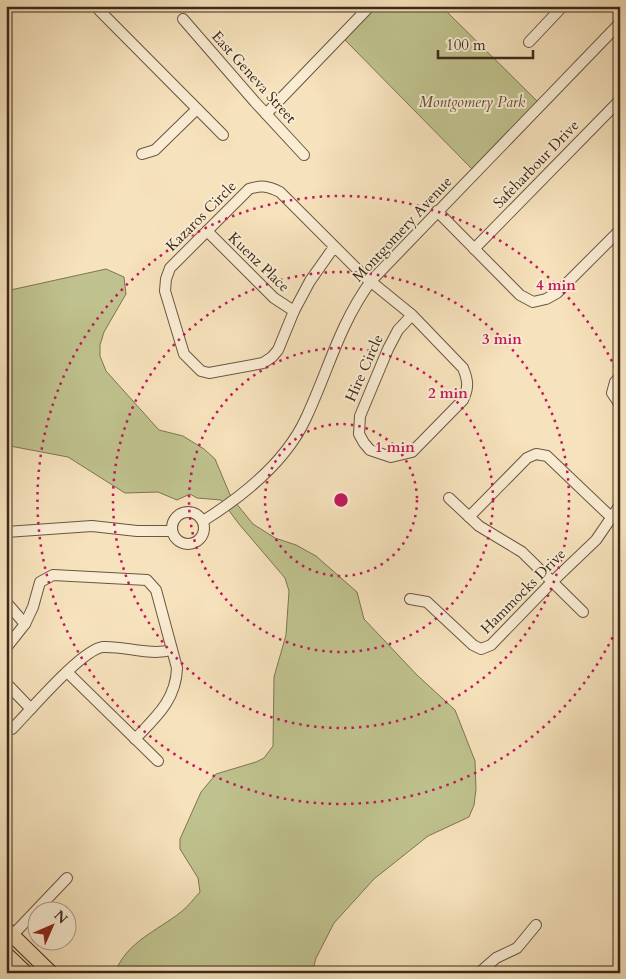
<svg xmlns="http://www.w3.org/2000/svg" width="626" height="979" font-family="Cardo,serif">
	<rect width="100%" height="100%" fill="#f6e2bc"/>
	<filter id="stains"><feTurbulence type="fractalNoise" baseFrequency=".004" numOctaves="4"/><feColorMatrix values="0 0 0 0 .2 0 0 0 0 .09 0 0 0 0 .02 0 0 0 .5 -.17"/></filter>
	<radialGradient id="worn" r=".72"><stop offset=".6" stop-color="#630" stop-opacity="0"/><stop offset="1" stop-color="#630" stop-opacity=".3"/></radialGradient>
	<g fill="#bfc28e" stroke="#7d7554">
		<polygon points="373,6 441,6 538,102 473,170 346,41 344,36"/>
		<path d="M106 269 124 277 126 294 104 332 100 345V356L106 371 159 430 183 436 204 449 215 459 231 497 253 524 275 538 296 545 316 556 357 592 364 619 417 675 455 710 475 761 476 789 474 805 469 817 428 836 374 879 334 923 316 958 312 973H115C126 942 157 931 181 912 188 907 194 898 200 892L198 878 180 849V839L201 792 216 774 256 762 264 758 273 746 274 677 286 635 289 591 285 578 239 524 221 500 197 498 190 494 177 500 158 492 125 493 68 457 10 446 6 443V291Z"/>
	</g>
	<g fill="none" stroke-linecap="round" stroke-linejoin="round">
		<defs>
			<g id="minor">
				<polyline points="98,6 99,10 223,135"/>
				<polyline points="183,19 255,102 304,155"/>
				<polyline points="529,42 563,6"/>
				<polyline points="266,114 370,6"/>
				<polyline points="142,154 155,150 197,109"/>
				<polyline points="437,211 520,295 533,302 546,299 557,293 620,230"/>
				<polyline points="207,231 274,298 294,311"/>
				<path d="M334 247 310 281 294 311 278 350 272 357 263 363 209 373 201 371 184 354 165 291 166 279 170 268 249 189C262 185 268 186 280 192L364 276 412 315 463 368C468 380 469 388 463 400L412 452 391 457 370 450 364 443 359 434 360 416 388 349 398 330 412 315"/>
				<polyline points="474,249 620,100"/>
				<polyline points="620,377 615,382 612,393 620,405"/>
				<polyline points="449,498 479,526 522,552 583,612"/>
				<circle cx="188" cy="528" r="16"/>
				<polyline points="469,517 527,458 536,454 547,456 612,518"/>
				<path d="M203 521C243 496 286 462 306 418 329 369 339 325 371 281L620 23"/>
				<polyline points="6,532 92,526 137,531 172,531"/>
				<polyline points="410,599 427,602 473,645 481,649 491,645 552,582 596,540 620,505"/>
				<polyline points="6,602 25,624"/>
				<path d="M6 648 25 624 33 607 40 582 53 575 147 580 156 590 177 668C176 700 156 717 135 739"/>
				<polyline points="67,672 158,761"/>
				<polyline points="6,683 31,709"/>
				<path d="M12 729C29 712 82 649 103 647 126 646 149 656 172 650"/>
				<polyline points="6,942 67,878"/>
				<polyline points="479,973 496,958 517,948 536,925"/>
			</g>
			<g id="highway">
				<polyline points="6,929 51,973"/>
				<polyline points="6,954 26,973"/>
			</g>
		</defs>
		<use href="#minor" stroke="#6a5642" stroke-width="12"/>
		<use href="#highway" stroke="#3b2819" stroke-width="16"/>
		<use href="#minor" stroke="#f9ecd3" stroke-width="10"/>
		<use href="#highway" stroke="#f6e2bc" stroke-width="14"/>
	</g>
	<g fill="none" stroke="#c2185b" stroke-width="2.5" stroke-dasharray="2.5 5">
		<circle cx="341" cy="500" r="76"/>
		<circle cx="341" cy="500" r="152"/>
		<circle cx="341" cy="500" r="228"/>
		<path d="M619 624A304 304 0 1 1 619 376"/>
	</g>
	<g text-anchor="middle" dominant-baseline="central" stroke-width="4" stroke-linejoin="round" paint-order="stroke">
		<g font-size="15" fill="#3b2819" stroke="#f9ecd3">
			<text transform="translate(254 77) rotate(48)">East Geneva Street</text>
			<text transform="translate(536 164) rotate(-46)">Safeharbour Drive</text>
			<text transform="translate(201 216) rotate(-45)">Kazaros Circle</text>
			<text transform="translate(402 229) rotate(-47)">Montgomery Avenue</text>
			<text transform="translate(259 262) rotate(44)">Kuenz Place</text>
			<text transform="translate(364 368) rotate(-66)">Hire Circle</text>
			<text transform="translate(523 591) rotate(-45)">Hammocks Drive</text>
		</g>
		<g font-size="15" font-style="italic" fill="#5c4e36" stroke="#f9ecd3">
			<text x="472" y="102">Montgomery Park</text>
		</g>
	</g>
	<circle cx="341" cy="500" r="8" fill="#c2185b" stroke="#f9ecd3" stroke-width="2.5"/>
	<g font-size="15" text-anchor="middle" font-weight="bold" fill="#c2185b" stroke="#f9ecd3" stroke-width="4" stroke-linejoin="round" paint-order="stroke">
		<text x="556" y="290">4 min</text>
		<text x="502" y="344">3 min</text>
		<text x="448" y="398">2 min</text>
		<text x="395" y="452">1 min</text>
	</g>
	<rect width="626" height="979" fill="none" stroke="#f6e2bc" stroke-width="25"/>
	<rect x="8" y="8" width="611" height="964" fill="none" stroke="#3b2819" stroke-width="2.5"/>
	<rect x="12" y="12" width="601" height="954" fill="none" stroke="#3b2819"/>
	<g transform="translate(52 926) rotate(45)"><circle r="24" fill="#f9ecd3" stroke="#ad9e89"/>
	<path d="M0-4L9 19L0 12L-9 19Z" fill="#8f2418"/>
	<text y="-8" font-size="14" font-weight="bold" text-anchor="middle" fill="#3b2819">N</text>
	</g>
	<path d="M438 50v8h95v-8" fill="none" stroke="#3b2819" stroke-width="2.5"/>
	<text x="446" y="50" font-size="15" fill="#3b2819" stroke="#f9ecd3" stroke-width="4" paint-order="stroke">100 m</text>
	<rect width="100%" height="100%" filter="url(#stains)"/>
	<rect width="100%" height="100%" fill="url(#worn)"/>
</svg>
